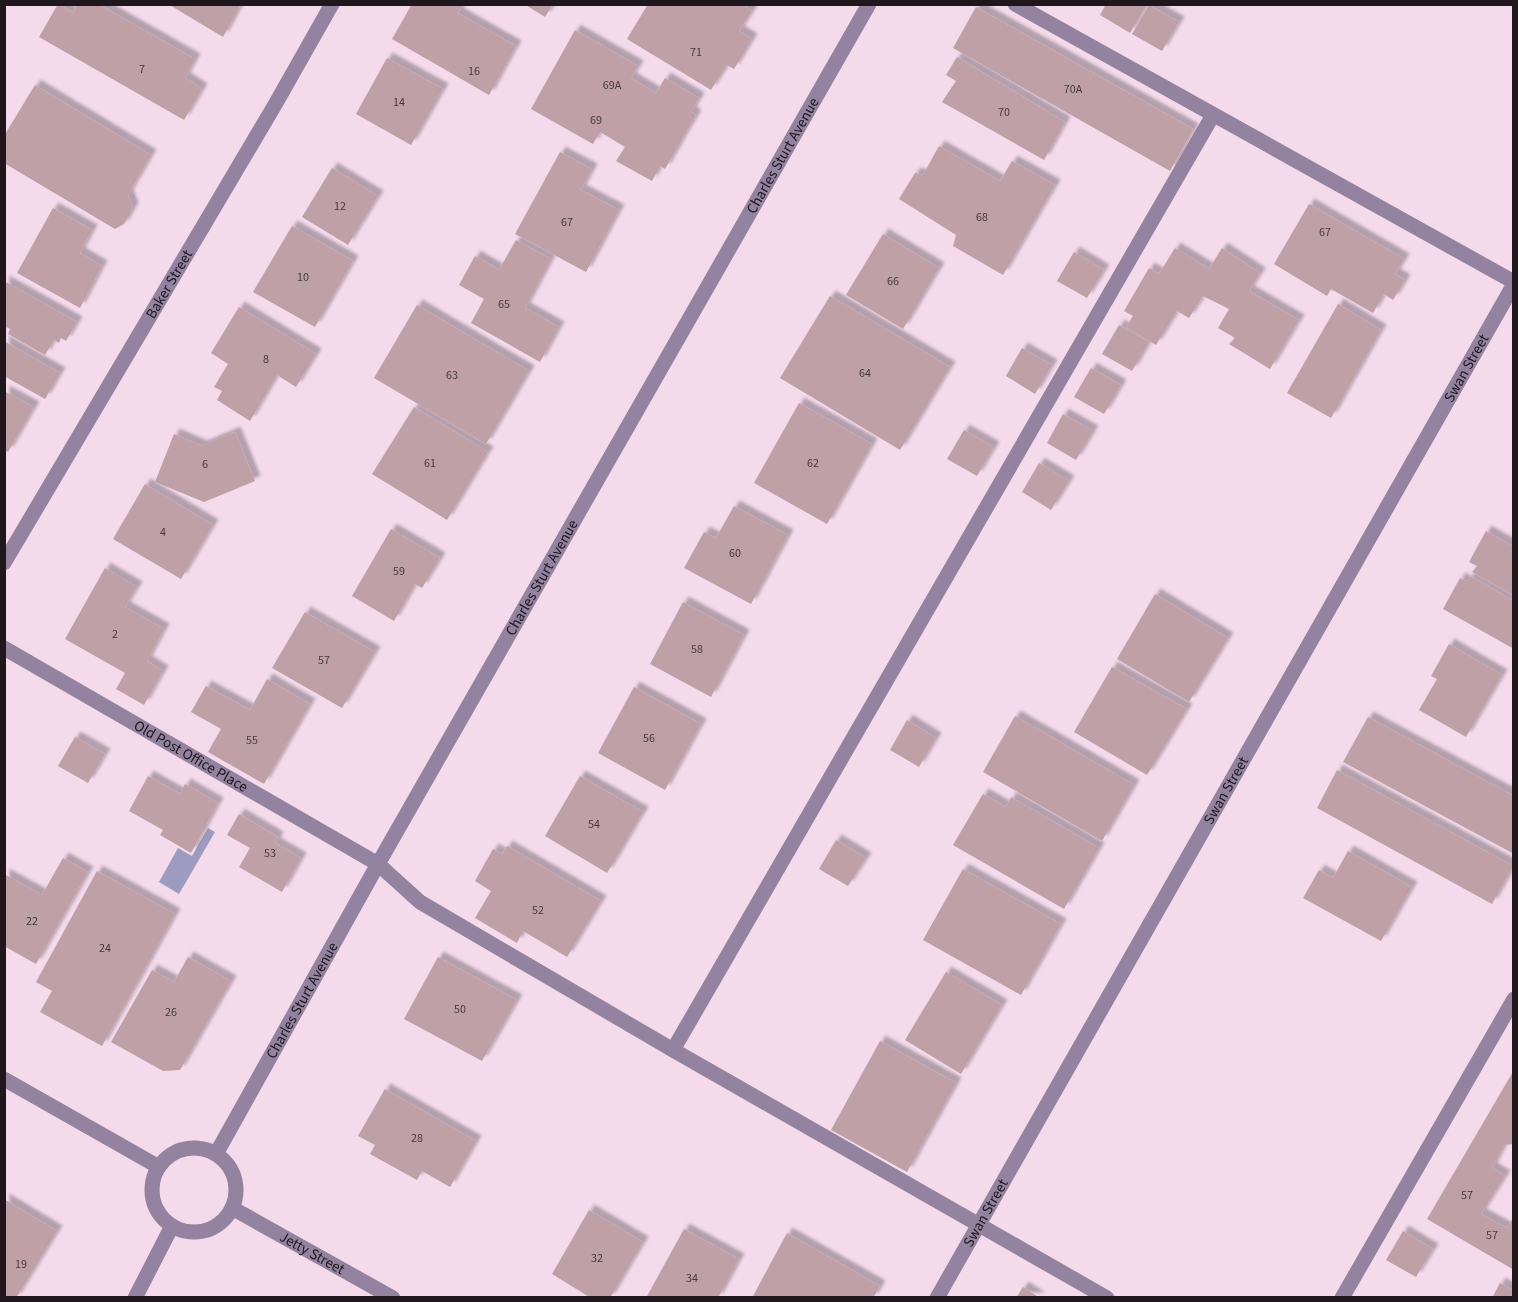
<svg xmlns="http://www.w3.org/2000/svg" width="1518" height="1302" font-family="'Source Sans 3',sans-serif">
	<defs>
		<filter id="shadow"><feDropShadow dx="5.5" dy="-5.5" stdDeviation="1.5" flood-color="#0004"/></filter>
	</defs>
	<rect width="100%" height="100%" fill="#f4daeb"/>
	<polygon fill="#9d9cc0" points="208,828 215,832 179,894 159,882 178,848 192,856"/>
	<g fill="#bea0a6" filter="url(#shadow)">
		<polygon points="58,4 73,13 77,4 98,4 195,59 185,78 202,89 184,120 39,37"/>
		<polygon points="168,4 241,4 223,37"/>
		<polygon points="412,4 463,4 458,13 516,46 489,95 392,39"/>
		<polygon points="524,4 553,4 545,17"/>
		<polygon points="648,4 742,4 752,11 739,31 752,39 734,69 727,65 711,90 627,39"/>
		<polygon points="1106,4 1147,4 1130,33 1100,15"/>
		<polygon points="1149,5 1179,22 1162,51 1132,34"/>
		<polygon points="976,7 1193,129 1170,171 953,48"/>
		<polygon points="575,30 638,66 631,78 656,93 665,78 699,98 691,112 696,115 665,169 660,166 652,181 616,161 625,147 600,132 593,144 531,109"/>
		<polygon points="957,57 1065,122 1044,160 942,102 956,81 946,75"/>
		<polygon points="387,58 443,89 411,145 356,114"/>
		<polygon points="35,85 151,155 128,195 133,208 124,224 115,229 4,163 4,136"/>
		<polygon points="939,146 1000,181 1012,161 1055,185 1003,275 953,246 956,235 899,199 915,173 923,175"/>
		<polygon points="560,152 592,169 581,190 619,210 586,272 515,234"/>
		<polygon points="332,168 378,196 348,245 302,217"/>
		<polygon points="1309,204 1404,259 1395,274 1405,280 1393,300 1384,294 1373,313 1331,289 1327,296 1274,264"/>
		<polygon points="53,208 92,230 80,253 102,266 80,308 17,273"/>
		<polygon points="292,226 353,261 315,327 253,292"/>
		<polygon points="883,234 939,268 903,329 846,295"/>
		<polygon points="516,240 551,259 525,308 559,327 540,362 471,323 484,299 459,285 475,256 499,270"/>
		<polygon points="1175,248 1209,269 1222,248 1260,273 1249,291 1299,320 1270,369 1229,344 1235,338 1218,328 1229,309 1203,296 1189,318 1177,311 1156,345 1126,327 1133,316 1124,311 1149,268 1159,274"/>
		<polygon points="1074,252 1104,270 1087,298 1057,281"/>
		<polygon points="4,281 77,322 66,341 61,338 59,343 54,340 45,355 8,334 10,329 4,326"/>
		<polygon points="830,296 950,367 900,450 780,378"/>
		<polygon points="1338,304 1381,330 1331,418 1287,393"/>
		<polygon points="417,305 529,371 486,444 374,378"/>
		<polygon points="239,307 316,354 296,387 277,375 250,421 217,400 222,391 214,387 228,364 211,353"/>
		<polygon points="1119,325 1149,342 1132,371 1102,354"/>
		<polygon points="4,341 60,373 45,399 4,376"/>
		<polygon points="1022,348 1052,365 1035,394 1006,376"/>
		<polygon points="1091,368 1121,385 1104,414 1074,397"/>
		<polygon points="4,391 34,407 8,452 4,450"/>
		<polygon points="799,403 872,444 827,524 754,483"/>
		<polygon points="414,407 488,452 447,520 372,474"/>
		<polygon points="1063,414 1093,431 1076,460 1047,443"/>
		<polygon points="964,430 994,447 977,476 947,459"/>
		<polygon points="235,432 255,481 204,502 155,482 174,434 202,446"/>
		<polygon points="1039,463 1069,481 1051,510 1022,492"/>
		<polygon points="145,484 213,525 181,579 113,539"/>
		<polygon points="734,506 788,535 751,604 684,568 704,532 716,538"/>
		<polygon points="391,529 440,558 422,588 415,584 394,621 352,596"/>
		<polygon points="1486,531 1514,547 1514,596 1472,572 1477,566 1469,562"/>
		<polygon points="105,568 137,587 125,607 164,629 147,661 163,671 144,705 116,689 125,673 65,639"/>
		<polygon points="1470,576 1514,601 1514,649 1443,609 1460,578 1467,582"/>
		<polygon points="1155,594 1228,638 1189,702 1117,659"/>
		<polygon points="683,602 744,635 711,697 650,664"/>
		<polygon points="305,612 375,652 342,708 272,668"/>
		<polygon points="1449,644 1502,675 1466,737 1419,710 1437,679 1431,676"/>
		<polygon points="1112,667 1187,709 1147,775 1074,732"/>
		<polygon points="267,679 310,704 264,784 208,752 221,729 191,712 206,686 250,710"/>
		<polygon points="634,687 701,724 665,790 598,753"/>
		<polygon points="1015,716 1134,785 1102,841 983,772"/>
		<polygon points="1368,717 1514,796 1514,854 1343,762"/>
		<polygon points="907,720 936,738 919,767 890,750"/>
		<polygon points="75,737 105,754 88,783 58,766"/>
		<polygon points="1337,770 1513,866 1492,904 1317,808"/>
		<polygon points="148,776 180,794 185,784 218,803 191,853 160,835 163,830 129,811"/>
		<polygon points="580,776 643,812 607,873 545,836"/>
		<polygon points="983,794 1006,807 1011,797 1099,848 1064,909 953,845"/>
		<polygon points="239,814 278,837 275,843 301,858 282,892 239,867 250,848 227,835"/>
		<polygon points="836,840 866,858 848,886 819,869"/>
		<polygon points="507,846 601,901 567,957 523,931 517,943 475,918 491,891 475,881 493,849 502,854"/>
		<polygon points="1348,851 1412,887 1381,941 1303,898 1319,870 1333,878"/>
		<polygon points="63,858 88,872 36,964 4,946 4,874 42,895"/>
		<polygon points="963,869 1061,924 1021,995 923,940"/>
		<polygon points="97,871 175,914 102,1046 40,1012 52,991 36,982"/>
		<polygon points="188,957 231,981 180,1070 163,1071 111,1042 152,970 174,982"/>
		<polygon points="438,957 517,1000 482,1061 404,1019"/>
		<polygon points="946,972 1002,1005 961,1074 905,1040"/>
		<polygon points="880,1041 956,1083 907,1172 831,1130"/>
		<polygon points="1514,1070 1514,1144 1504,1145 1492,1168 1505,1176 1481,1214 1507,1228 1514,1217 1514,1270 1427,1219"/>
		<polygon points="385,1089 476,1141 450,1187 422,1171 417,1180 370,1154 375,1145 358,1136"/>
		<polygon points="4,1199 57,1231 16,1298 4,1298"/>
		<polygon points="589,1210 643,1242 610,1298 591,1298 552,1274"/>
		<polygon points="684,1229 739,1259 718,1298 646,1298"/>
		<polygon points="1403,1231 1433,1249 1416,1277 1386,1260"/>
		<polygon points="787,1233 880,1286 873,1298 752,1298"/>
		<polygon points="1500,1283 1514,1291 1514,1298 1492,1298"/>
		<polygon points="1023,1287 1040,1298 1016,1298"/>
	</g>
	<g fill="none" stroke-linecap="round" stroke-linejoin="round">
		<g stroke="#9482a1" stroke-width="15">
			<polyline points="1015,4 1514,282"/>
			<path id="s1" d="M4 563 276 103 332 4"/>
			<path id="s2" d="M4 648 378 864 420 902 673 1050 1107 1298"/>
			<polyline points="673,1050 1213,115"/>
			<polyline points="4,1079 159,1167"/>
			<circle cx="194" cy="1190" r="42"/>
			<path id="s3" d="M216 1154 378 864 869 4"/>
			<path id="s4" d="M232 1208 393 1298"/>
			<polyline points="135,1298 172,1226"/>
			<path id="s5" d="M937 1298 1514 284"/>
			<polyline points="1342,1298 1514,999"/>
		</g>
	</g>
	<g text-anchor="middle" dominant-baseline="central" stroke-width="6" stroke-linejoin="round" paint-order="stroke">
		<g font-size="12" fill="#48393f">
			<text x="696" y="52">71</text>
			<text x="142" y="69">7</text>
			<text x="474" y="71">16</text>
			<text x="612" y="85">69A</text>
			<text x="1073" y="89">70A</text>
			<text x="399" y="102">14</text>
			<text x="1004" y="112">70</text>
			<text x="596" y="120">69</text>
			<text x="340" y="206">12</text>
			<text x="982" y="217">68</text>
			<text x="567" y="222">67</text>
			<text x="1325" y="232">67</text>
			<text x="303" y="277">10</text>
			<text x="893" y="281">66</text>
			<text x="504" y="304">65</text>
			<text x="266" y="359">8</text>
			<text x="865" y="373">64</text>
			<text x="452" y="375">63</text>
			<text x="430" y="463">61</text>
			<text x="813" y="463">62</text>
			<text x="205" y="464">6</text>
			<text x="163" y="532">4</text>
			<text x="735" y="553">60</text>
			<text x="399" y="571">59</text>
			<text x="115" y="634">2</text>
			<text x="697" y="649">58</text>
			<text x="324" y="660">57</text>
			<text x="649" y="738">56</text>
			<text x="252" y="740">55</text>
			<text x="594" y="824">54</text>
			<text x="270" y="853">53</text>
			<text x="538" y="910">52</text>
			<text x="32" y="921">22</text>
			<text x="105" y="948">24</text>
			<text x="460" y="1009">50</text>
			<text x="171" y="1012">26</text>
			<text x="417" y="1138">28</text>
			<text x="1467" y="1195">57</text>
			<text x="1492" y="1235">57</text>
			<text x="597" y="1258">32</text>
			<text x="21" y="1264">19</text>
			<text x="692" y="1278">34</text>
		</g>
		<g font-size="15" fill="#20171d" stroke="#fff">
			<text stroke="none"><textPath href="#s3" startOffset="1148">Charles Sturt Avenue</textPath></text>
			<text stroke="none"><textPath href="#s1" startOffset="324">Baker Street</textPath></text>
			<text stroke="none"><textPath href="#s5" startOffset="1070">Swan Street</textPath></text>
			<text stroke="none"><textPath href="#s3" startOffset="662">Charles Sturt Avenue</textPath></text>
			<text stroke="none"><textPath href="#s2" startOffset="216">Old Post Office Place</textPath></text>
			<text stroke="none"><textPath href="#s5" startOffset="584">Swan Street</textPath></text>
			<text stroke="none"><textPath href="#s3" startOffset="176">Charles Sturt Avenue</textPath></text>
			<text stroke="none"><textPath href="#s5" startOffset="98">Swan Street</textPath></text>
			<text stroke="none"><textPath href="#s4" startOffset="92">Jetty Street</textPath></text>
		</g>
	</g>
	<rect width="1518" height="1302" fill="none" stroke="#20171d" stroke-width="12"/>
</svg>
